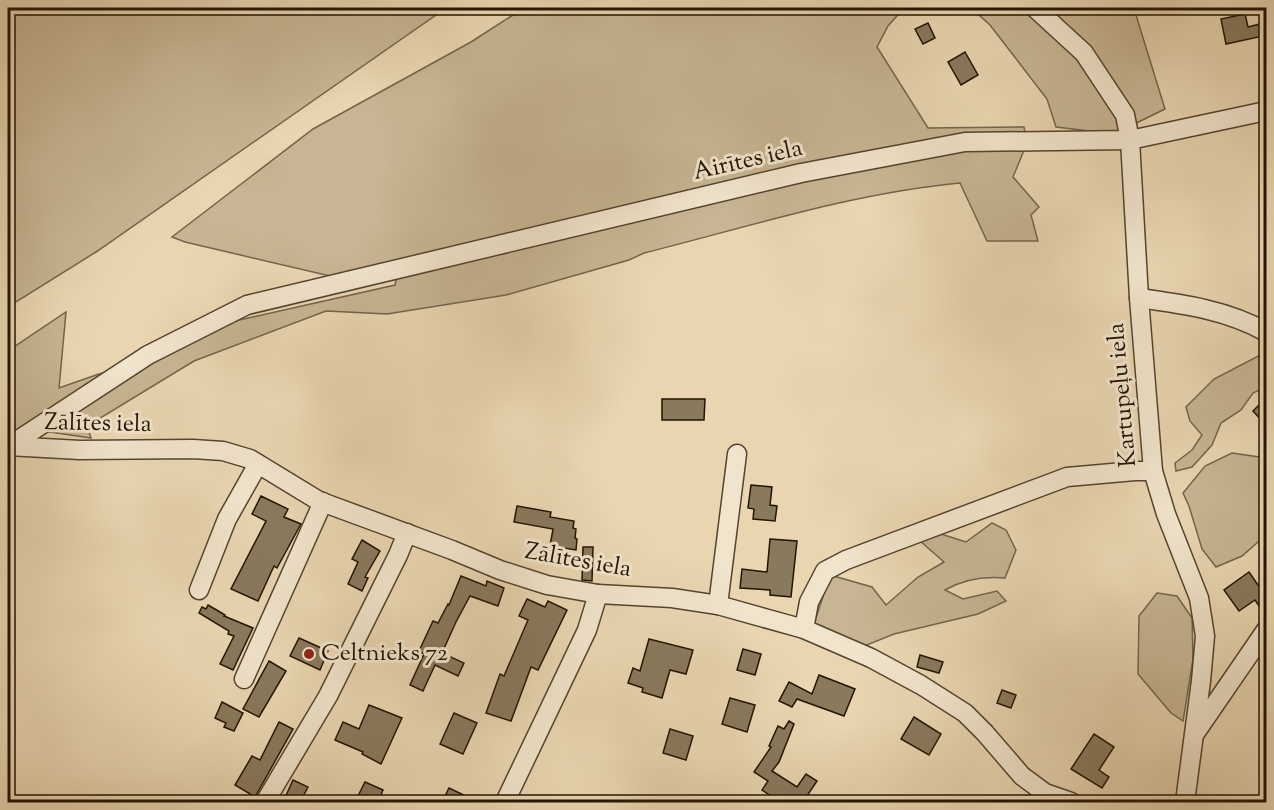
<svg xmlns="http://www.w3.org/2000/svg" width="1274" height="810" font-family="'Sorts Mill Goudy',serif">
	<rect width="100%" height="100%" fill="#e9d6b1"/>
	<filter id="stains"><feTurbulence type="fractalNoise" baseFrequency=".00333" numOctaves="4"/><feColorMatrix values="0 0 0 0 .2 0 0 0 0 .09 0 0 0 0 .02 0 0 0 .5 -.17"/></filter>
	<radialGradient id="worn" r=".72"><stop offset=".6" stop-color="#630" stop-opacity="0"/><stop offset="1" stop-color="#630" stop-opacity=".3"/></radialGradient>
	<g fill="#c7b593" stroke="#74644a" stroke-width="1.5">
		<polygon points="8,8 446,8 96,252 8,307"/>
		<path d="M524 8H736L739 12 812 8H904L888 26 877 47 928 128 1024 127 1027 143 1013 177 1039 207 1031 215 1038 241H987L960 183C853 193 748 227 644 253L629 260 506 295 387 314 326 311 194 361 87 426 91 438 50 432 8 436V351L66 312 59 388 96 375 149 359 226 323 395 285 398 271 330 276 185 242 172 237 313 129 471 42Z"/>
		<polygon points="971,8 1131,8 1136,15 1165,109 1114,134 1056,127 1047,99 990,25"/>
		<polygon points="1266,352 1266,387 1253,393 1241,410 1221,423 1212,445 1192,467 1176,471 1175,463 1192,450 1202,435 1190,421 1186,407 1214,379"/>
		<polygon points="1232,453 1266,458 1266,535 1242,556 1216,567 1202,549 1189,506 1183,493 1205,466"/>
		<path d="M992 523 1006 530 1016 550 1005 578C983 576 964 579 945 590L963 599 997 591 1006 601 978 614 894 634 862 647 813 627 830 575 872 587 886 605 918 577 944 562 919 540 938 533 966 542Z"/>
		<polygon points="1157,593 1177,596 1192,618 1193,659 1183,721 1171,713 1138,674 1139,616"/>
	</g>
	<g fill="#89795d" stroke="#221402" stroke-width="1.5">
		<polygon points="1245,14 1248,27 1260,24 1263,36 1226,44 1221,19"/>
		<polygon points="928,23 935,38 923,44 915,29"/>
		<polygon points="965,52 978,75 961,85 948,62"/>
		<polygon points="1266,398 1266,425 1253,411"/>
		<polygon points="662,399 705,399 704,420 662,420"/>
		<polygon points="751,485 772,487 770,505 777,506 775,521 753,519 754,509 748,508"/>
		<polygon points="261,496 288,509 284,517 301,524 277,568 274,566 258,601 231,589 266,521 252,514"/>
		<polygon points="517,506 551,512 550,517 574,521 573,528 576,529 575,538 577,539 576,550 550,546 553,529 514,522"/>
		<polygon points="770,539 797,541 791,597 770,595 770,590 740,588 742,569 767,572"/>
		<polygon points="362,540 380,551 365,577 368,578 362,591 348,584 358,562 352,559"/>
		<polygon points="583,547 593,547 592,581 582,580"/>
		<polygon points="1249,572 1260,588 1266,583 1266,601 1259,606 1255,600 1239,611 1224,590"/>
		<polygon points="461,576 486,586 487,581 504,588 498,606 470,596 456,622 442,653 464,663 458,676 435,665 423,691 410,685 424,654 419,651 433,621 438,623 448,604 449,605"/>
		<polygon points="527,599 545,607 548,601 567,610 538,670 531,667 511,721 486,713 500,674 504,676 528,620 519,616"/>
		<polygon points="208,605 225,615 224,616 253,628 233,670 220,664 234,636 228,634 229,631 199,613 202,607 206,609"/>
		<polygon points="299,638 328,651 320,670 290,656"/>
		<polygon points="649,639 693,650 686,674 670,670 662,698 642,692 643,688 628,683 633,668 640,671"/>
		<polygon points="743,649 761,654 755,675 737,670"/>
		<polygon points="920,655 943,662 939,673 917,667"/>
		<polygon points="269,661 286,671 259,717 243,709"/>
		<polygon points="819,675 855,689 844,716 797,699 792,707 779,701 789,682 812,694"/>
		<polygon points="1002,690 1016,695 1011,708 997,703"/>
		<polygon points="730,698 755,705 747,732 722,724"/>
		<polygon points="222,702 243,713 234,731 224,727 226,723 215,718"/>
		<polygon points="369,705 402,718 381,764 362,754 363,752 335,740 343,722 359,729"/>
		<polygon points="454,713 477,723 463,754 440,744"/>
		<polygon points="914,717 941,734 929,755 901,739"/>
		<polygon points="789,721 794,724 779,762 772,771 797,787 806,774 817,781 803,802 780,802 762,790 768,781 754,772 771,747 769,746 778,726 784,729"/>
		<polygon points="279,722 293,729 255,797 235,785 252,756 260,760"/>
		<polygon points="670,729 693,736 686,760 663,753"/>
		<polygon points="1094,734 1114,747 1099,770 1109,777 1102,788 1071,769"/>
		<polygon points="293,780 308,787 300,802 290,802 284,800"/>
		<polygon points="365,782 383,790 378,802 355,802"/>
		<polygon points="449,788 478,802 442,802"/>
	</g>
	<g fill="none" stroke-linecap="round" stroke-linejoin="round">
		<defs>
			<g id="minor">
				<polyline points="1035,8 1084,53 1125,115 1130,140 1139,298 1153,471 1166,514 1199,598 1205,636 1201,681 1185,802"/>
				<path d="M1139 298C1183 304 1227 310 1266 332"/>
				<polyline points="8,446 80,450 193,449 223,451 250,459 319,501 452,550 500,570 547,585 598,594 672,598 718,605 804,629 871,658 921,685 965,713 985,733 1022,776 1045,793 1071,802"/>
				<polyline points="9,446 148,355 247,305 801,173 965,142 1130,140 1266,111"/>
				<polyline points="199,590 227,519 258,464"/>
				<polyline points="718,605 737,454"/>
				<polyline points="804,629 809,602 825,571 846,560 1067,477 1135,471 1153,471"/>
				<polyline points="244,679 323,502"/>
				<polyline points="1196,732 1266,630"/>
				<polyline points="265,802 328,696 398,555 407,533"/>
				<polyline points="505,802 587,630 598,594"/>
			</g>
		</defs>
		<use href="#minor" stroke="#54442e" stroke-width="21"/>
		<use href="#minor" stroke="#f1e4cc" stroke-width="18"/>
	</g>
	<circle fill="#8f2418" stroke="#f1e4cc" stroke-width="2" cx="309" cy="654" r="6"/>
	<g text-anchor="middle" dominant-baseline="central" stroke-width="6" stroke-linejoin="round" paint-order="stroke">
		<g font-size="24" fill="#221402" stroke="#f1e4cc">
			<text transform="translate(748 161) rotate(-13)">Airītes iela</text>
			<text transform="translate(1123 395) rotate(-95)">Kartupeļu iela</text>
			<text transform="translate(98 424) rotate(1)">Zālītes iela</text>
			<text transform="translate(578 561) rotate(10)">Zālītes iela</text>
		</g>
		<g font-size="24" fill="#221402" stroke="#f1e4cc" text-anchor="start">
			<text x="321" y="654">Celtnieks 72</text>
		</g>
	</g>
	<rect width="1274" height="810" fill="none" stroke="#e9d6b1" stroke-width="30"/>
	<rect x="9" y="9" width="1256" height="792" fill="none" stroke="#221402" stroke-width="3"/>
	<rect x="15" y="15" width="1244" height="780" fill="none" stroke="#221402" stroke-width="1.5"/>
	<rect width="100%" height="100%" filter="url(#stains)"/>
	<rect width="100%" height="100%" fill="url(#worn)"/>
</svg>
